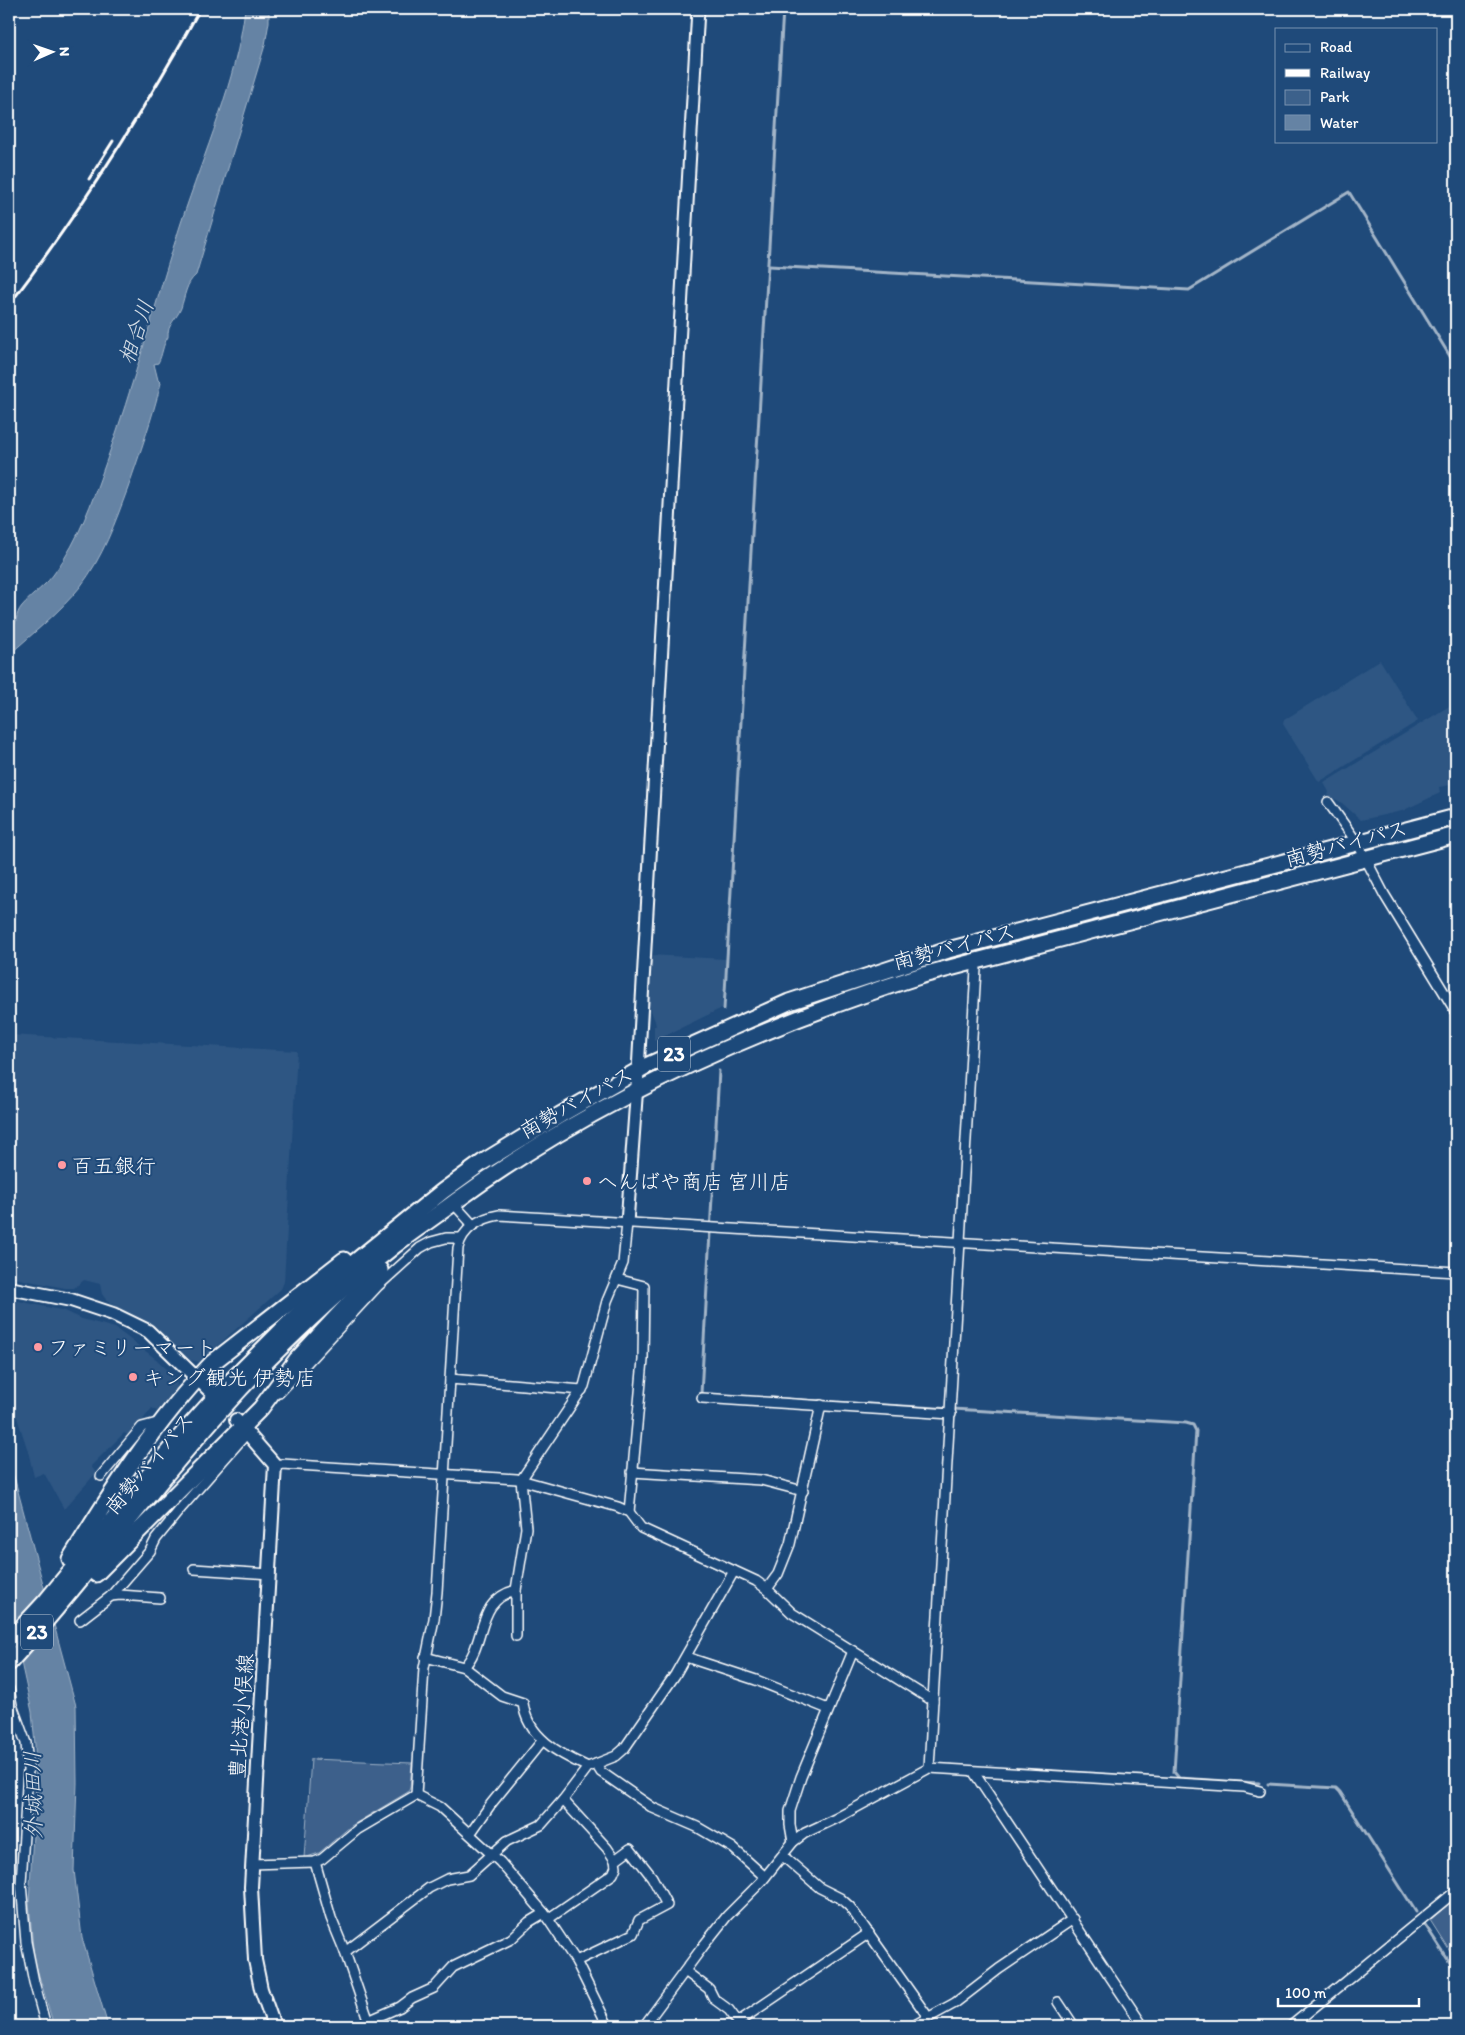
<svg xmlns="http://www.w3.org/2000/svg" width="1465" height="2035" font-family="Itim,'Klee One',sans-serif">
	<rect width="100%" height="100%" fill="#1f4a7a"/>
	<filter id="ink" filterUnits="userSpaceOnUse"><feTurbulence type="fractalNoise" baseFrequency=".02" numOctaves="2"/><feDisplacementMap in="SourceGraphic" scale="10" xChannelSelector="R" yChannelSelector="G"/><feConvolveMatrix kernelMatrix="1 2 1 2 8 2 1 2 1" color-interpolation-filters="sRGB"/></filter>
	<g filter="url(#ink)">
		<g fill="#2e5683">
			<polygon points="1380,660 1418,721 1319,782 1283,724 1284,720"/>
			<polygon points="1456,702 1456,784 1439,787 1440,793 1402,811 1361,820 1342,803 1328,795 1329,792 1324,783"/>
			<polygon points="650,955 726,959 722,1008 654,1041 654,1026 656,1026 655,1021 649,1006 647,1006"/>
			<polygon points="9,1035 297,1051 284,1282 281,1289 199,1362 190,1360 161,1334 107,1301 102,1294 100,1284 84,1280 74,1288 65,1288 9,1277"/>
			<polygon points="9,1299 65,1311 82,1319 115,1328 156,1359 176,1378 177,1387 157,1411 152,1408 130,1436 124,1433 91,1466 96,1473 64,1509 44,1473 34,1477 28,1451 9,1393"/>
		</g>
		<g fill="#3c618b" stroke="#9eb0c5">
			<polygon points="311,1759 412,1763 410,1788 408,1792 351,1826 319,1853 304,1858"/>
			<polygon points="1456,1898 1456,1961 1430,1920"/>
		</g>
		<g fill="#6583a4" stroke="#a3b5c8">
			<path d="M245 9H269V22L265 45 196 275C186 283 185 296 181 308 177 319 167 324 168 337 162 346 163 354 158 363L154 364 158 380 161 383C152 419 140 453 128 488 115 523 103 557 80 587 60 612 33 633 9 655V632C19 623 14 615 22 606 32 594 47 585 56 571 79 539 92 502 105 465 134 385 155 303 181 223 204 153 236 82 245 9Z"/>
			<polygon points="9,1458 76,1706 77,1783 74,1870 82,1938 108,2026 54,2026 34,1959 29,1902 36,1784 35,1745 32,1712 9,1608"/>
		</g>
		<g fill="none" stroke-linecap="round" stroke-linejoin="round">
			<g stroke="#a3b5c8" stroke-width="3">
				<polyline points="769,266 1189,290 1349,192 1456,366"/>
				<polyline points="724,1009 783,9"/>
				<polyline points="703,1394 701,1394 719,1071"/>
				<polyline points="769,1398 1186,1423 1193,1425 1196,1431 1174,1772 1179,1778 1259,1783"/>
				<polyline points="1268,1784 1336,1788 1340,1792 1416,1912"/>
				<polyline points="1424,1923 1456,1972"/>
			</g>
			<defs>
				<g id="minor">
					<polyline points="1328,802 1358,844 1384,894 1456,1012"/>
					<polyline points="453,1203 473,1225"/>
					<polyline points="617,1279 644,1286 643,1360 629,1512"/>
					<polyline points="450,1379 582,1390"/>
					<polyline points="279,1393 378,1286 420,1248 431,1242 446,1238 460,1238"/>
					<polyline points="702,1398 951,1414"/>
					<polyline points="275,1465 282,1464 517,1479 618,1507 629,1512 641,1528 756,1581 767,1589 792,1613 933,1701"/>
					<polyline points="632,1472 761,1480 803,1491"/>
					<polyline points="101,1476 142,1427 161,1422"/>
					<polyline points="194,1569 270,1574"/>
					<polyline points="767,1589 778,1574 790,1544 821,1405"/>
					<polyline points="111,1596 120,1595 160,1598"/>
					<polyline points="80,1620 111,1596 150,1551 156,1539 182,1507 248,1432"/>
					<polyline points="516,1636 516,1590 526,1528 521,1480 584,1386 607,1301 623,1263 627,1223"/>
					<path d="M425 1657 464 1667 502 1696 523 1703C527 1737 559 1754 588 1767"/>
					<polyline points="686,1657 756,1680 828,1709"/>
					<path d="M464 1667C487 1643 475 1600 516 1590"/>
					<polyline points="9,1689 12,1705 26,1743 28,1770 21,1883 26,1942 34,1982 46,2026"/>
					<polyline points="596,1764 601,1772 653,1808 697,1827 733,1848 765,1877"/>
					<polyline points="929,1768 976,969"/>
					<polyline points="973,1771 1143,2026"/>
					<path d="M416 1795 424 1668 434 1619 437 1592 458 1248C462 1229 480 1218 499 1215L1456 1272"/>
					<polyline points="416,1795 440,1807 500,1862 544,1913 576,1961 608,2026"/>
					<polyline points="563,1800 607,1848 615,1860"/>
					<polyline points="470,1834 491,1804 542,1741"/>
					<polyline points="793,1842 790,1825 790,1811 801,1777 853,1651"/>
					<polyline points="783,1856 820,1888 840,1898 850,1907 928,2017"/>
					<polyline points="315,1862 331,1918 345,1952 370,2025"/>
					<polyline points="252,1864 315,1862 322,1859 358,1829 416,1795"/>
					<polyline points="548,1919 613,1874 616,1867 615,1860 630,1849 652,1877 667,1905 639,1920 633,1934 576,1961"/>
					<polyline points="345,1952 429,1888 447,1879 469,1875 507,1841 541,1825 563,1800 588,1767 616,1756 624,1749 675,1675 734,1571"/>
					<polyline points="685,1971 709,1989 714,1999 729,2010 741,2026"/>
					<polyline points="1058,2002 1074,2026"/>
					<polyline points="368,2021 400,2007 412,1998 434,1988 453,1967 511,1939 529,1922 544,1913"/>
					<polyline points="738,2022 869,1933"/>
					<polyline points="644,2026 704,1945 727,1916 762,1881 793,1842 805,1833 835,1819 929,1768 1244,1787 1260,1791"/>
					<polyline points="913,2026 955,2003 999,1969 1073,1919"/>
					<polyline points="1291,2026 1456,1891"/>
				</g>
				<polyline id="tertiary" points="627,1223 638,1071 698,9"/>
				<g id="secondary">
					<polyline points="9,1288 71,1300 113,1314 148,1331 211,1392"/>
					<polyline points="236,1420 275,1465 251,1887 255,1960 261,1989 274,2026"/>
				</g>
				<g id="trunk">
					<path d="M70 1559C112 1491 156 1421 212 1363L344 1260"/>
					<polyline points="96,1574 261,1408 297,1359 380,1270"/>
					<polyline points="9,1641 46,1601 185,1431 219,1393 302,1310 351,1265 443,1191 483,1162 560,1115 646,1066 789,1002 948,950 1456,817"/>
					<path d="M9 1663C98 1565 174 1455 268 1360 308 1320 350 1281 394 1246 414 1230 435 1217 456 1201 596 1099 758 1027 923 975L1456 835"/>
				</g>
			</defs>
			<use href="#minor" stroke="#fff" stroke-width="12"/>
			<use href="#tertiary" stroke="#fff" stroke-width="15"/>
			<use href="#secondary" stroke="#fff" stroke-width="16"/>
			<use href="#trunk" stroke="#fff" stroke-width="19"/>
			<use href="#minor" stroke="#1f4a7a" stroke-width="9"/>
			<use href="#tertiary" stroke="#1f4a7a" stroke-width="11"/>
			<use href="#secondary" stroke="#1f4a7a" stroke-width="12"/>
			<use href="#trunk" stroke="#1f4a7a" stroke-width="15"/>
			<g stroke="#fff" stroke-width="3">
				<polyline points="89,179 113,141"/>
				<path d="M9 305C80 212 143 112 200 9"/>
			</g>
		</g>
	</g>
	<g fill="#ff9aa2" stroke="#1f4a7a" stroke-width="2">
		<circle cx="62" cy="1165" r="5"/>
		<circle cx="587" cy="1181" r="5"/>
		<circle cx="38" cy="1347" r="5"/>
		<circle cx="133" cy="1377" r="5"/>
	</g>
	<g text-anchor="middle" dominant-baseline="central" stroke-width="4" stroke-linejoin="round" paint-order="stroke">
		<g fill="#1f4a7a" stroke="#bcc9d7" stroke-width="1">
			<rect x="658" y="1036.5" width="32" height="35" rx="4"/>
			<rect x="21" y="1614.5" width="32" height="35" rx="4"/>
		</g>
		<g font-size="20" font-weight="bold" fill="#fff">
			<text x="674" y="1054">23</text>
			<text x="37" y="1632">23</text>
		</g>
		<g font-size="21" fill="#fff" stroke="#1f4a7a">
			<text transform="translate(1346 843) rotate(-15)">南勢バイパス</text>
			<text transform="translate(954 946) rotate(-15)">南勢バイパス</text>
			<text transform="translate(576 1102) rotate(-29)">南勢バイパス</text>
			<text transform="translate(149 1463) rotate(-50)">南勢バイパス</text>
			<text transform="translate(241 1716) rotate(-86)">豊北港小俣線</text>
		</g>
		<g font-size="21" fill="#fff" stroke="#1f4a7a" text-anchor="start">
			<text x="72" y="1165">百五銀行</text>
			<text x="597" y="1181">へんばや商店 宮川店</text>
			<text x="48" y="1347">ファミリーマート</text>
			<text x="143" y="1377">キング観光 伊勢店</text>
		</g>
		<g font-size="22" font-style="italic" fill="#d8e0e8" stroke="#1f4a7a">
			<text transform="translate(136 332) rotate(-71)">相合川</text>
			<text transform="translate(33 1795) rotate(-91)">外城田川</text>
		</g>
	</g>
	<rect width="1465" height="2035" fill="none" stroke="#1f4a7a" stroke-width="30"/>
	<rect x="15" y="15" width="1435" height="2005" fill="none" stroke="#fff" stroke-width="2" filter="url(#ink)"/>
	<rect x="1275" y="28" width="162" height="115" fill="#1f4a7a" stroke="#7992af"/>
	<rect x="1285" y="44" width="25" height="8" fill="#1f4a7a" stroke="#7992af"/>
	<text x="1320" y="52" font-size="15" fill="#ffffff">Road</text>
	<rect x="1285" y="69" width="25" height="8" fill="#ffffff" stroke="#7992af"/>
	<text x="1320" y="78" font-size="15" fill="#ffffff">Railway</text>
	<rect x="1285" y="90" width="25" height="15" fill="#3c618b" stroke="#7992af"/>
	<text x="1320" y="102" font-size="15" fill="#ffffff">Park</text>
	<rect x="1285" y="115" width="25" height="15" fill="#6583a4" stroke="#7992af"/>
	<text x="1320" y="128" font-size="15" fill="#ffffff">Water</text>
	<g transform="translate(52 52) rotate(88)" stroke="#1f4a7a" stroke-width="4" paint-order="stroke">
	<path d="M0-4L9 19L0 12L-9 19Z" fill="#ffffff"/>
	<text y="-8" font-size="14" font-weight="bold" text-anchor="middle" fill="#ffffff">N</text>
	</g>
	<path d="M1278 1998v8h141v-8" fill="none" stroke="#ffffff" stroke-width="2.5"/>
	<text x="1285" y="1998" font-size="15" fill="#ffffff" stroke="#1f4a7a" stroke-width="4" paint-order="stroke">100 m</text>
</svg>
